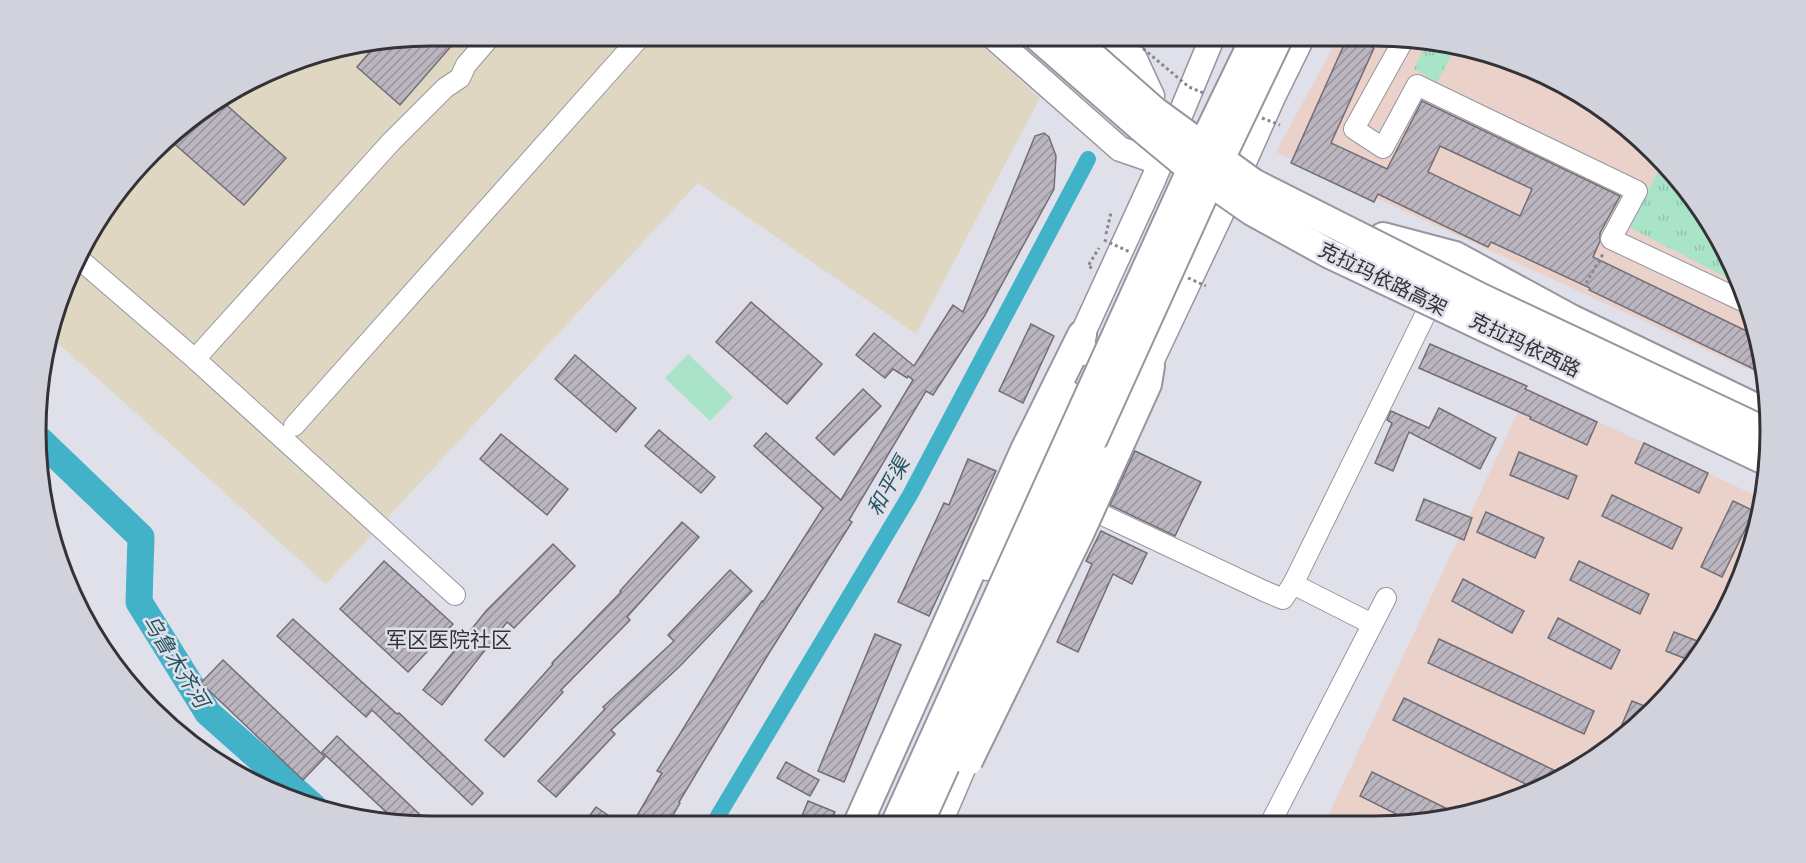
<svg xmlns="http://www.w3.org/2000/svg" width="1806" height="863" font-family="'PT Sans','Noto Sans SC',sans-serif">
	<defs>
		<pattern id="grass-tufts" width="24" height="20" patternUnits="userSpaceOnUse" patternTransform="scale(1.5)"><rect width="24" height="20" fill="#a9e3c8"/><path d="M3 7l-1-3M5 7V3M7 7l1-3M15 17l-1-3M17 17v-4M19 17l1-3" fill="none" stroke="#92c3ac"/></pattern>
		<pattern id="building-hatch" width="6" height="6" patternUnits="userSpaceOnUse" patternTransform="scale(1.5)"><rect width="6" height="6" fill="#bbb5bf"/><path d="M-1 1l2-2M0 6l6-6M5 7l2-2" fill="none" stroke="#99949c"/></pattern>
	</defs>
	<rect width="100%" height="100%" fill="#e0e0eb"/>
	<g fill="#ead1ca">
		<polygon points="1339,36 1375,36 1452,44 1526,66 1595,103 1654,152 1704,212 1740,280 1762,355 1765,377 1276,152"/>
		<polygon points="1529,389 1763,499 1762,509 1740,583 1688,673 1615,745 1526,797 1426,824 1324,824"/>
	</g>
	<polygon fill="#e0d7c2" points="432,36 971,36 1040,98 916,334 698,183 326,584 49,335 66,280 102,212 190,118 304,57"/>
	<g fill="url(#grass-tufts)">
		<polygon points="1428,41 1457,45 1437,82 1414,69"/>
		<polygon points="1663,162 1704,212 1741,285 1629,227"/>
	</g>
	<polygon fill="#a9e3c8" points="688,354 733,397 710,421 665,378"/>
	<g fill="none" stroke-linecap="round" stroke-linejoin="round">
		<g stroke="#42b2c9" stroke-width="16">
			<polyline points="1162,38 1164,36"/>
			<polyline points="712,826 910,495 1088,159"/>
		</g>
		<polyline stroke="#42b2c9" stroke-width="27" points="41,441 141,537 139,602 208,713 314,807"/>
	</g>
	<g fill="url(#building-hatch)" stroke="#726d76" stroke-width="1.5" fill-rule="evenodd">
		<polygon points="432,36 460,36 400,105 357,67 376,45"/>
		<path d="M1348 36 1374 48 1331 143 1387 169 1422 101 1620 196 1600 233V241L1593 257 1757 336 1762 355 1764 374 1589 290 1590 288 1491 242 1488 247 1378 194 1374 202 1291 163ZM1440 146 1532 189 1520 216 1428 172Z"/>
		<polygon points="222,101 286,158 244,205 170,140 190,118"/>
		<polygon points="1044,133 1049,137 1056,156 1054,189 985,315 933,395 926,391 849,520 852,522 769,653 679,802 680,803 667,826 631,826 662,773 657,771 762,601 763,602 823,508 754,446 766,433 841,500 913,380 908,376 907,378 893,369 885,378 856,355 874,333 914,366 953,305 963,312 1035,136"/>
		<polygon points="751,302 822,364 787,404 716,342"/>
		<polygon points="1031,324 1054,336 1023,403 999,391"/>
		<polygon points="1430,344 1527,386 1525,389 1597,422 1587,445 1530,419 1531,417 1419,368"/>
		<polygon points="575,355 636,408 616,432 555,379"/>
		<polygon points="863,389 881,406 834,455 816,438"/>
		<polygon points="1439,408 1496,438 1480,469 1409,432 1393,471 1375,463 1392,423 1387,420 1391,411 1429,428"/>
		<polygon points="659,430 715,477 701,493 645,446"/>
		<polygon points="501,434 568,489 547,515 480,459"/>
		<polygon points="1644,443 1708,473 1699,493 1635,463"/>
		<polygon points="1135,451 1201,482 1175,536 1110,505"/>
		<polygon points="1519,452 1577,476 1568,499 1510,475"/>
		<polygon points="968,459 996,471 929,616 898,602 944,503 949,505"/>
		<polygon points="1612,495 1682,528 1672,549 1602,516"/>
		<polygon points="1424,499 1472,518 1464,540 1416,520"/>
		<polygon points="1733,501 1754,511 1722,577 1701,567"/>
		<polygon points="1486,512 1544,538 1535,558 1477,532"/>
		<polygon points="682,522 699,537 627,617 630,620 561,690 563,692 504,757 485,740 553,664 552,663 621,592 620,591"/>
		<polygon points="1101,531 1147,553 1132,584 1113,574 1078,652 1057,642 1092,564 1086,561"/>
		<polygon points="553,544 575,566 514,628 507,622 442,705 423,690 486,611"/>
		<polygon points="384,561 453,624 408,672 340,609"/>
		<polygon points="1579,561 1649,594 1640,614 1570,580"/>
		<polygon points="730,570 752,591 679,667 611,730 615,734 556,797 538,781 605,709 603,707 674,641 668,635"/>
		<polygon points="1463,579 1524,611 1512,633 1452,601"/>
		<polygon points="1558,618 1620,650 1611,669 1548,638"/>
		<polygon points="293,619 397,714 399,713 483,793 472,805 372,710 366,717 277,636"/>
		<polygon points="1674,632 1705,644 1694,662 1666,651"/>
		<polygon points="875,634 901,645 844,782 818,771"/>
		<polygon points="1439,639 1594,711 1584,734 1428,663"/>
		<polygon points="223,660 325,757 303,780 201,683"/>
		<polygon points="1404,698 1558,772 1554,780 1538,790 1393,720"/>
		<polygon points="1632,701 1652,709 1613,746"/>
		<polygon points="337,736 433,827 399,824 322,752"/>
		<polygon points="786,762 819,780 810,796 777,778"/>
		<polygon points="1372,772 1460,815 1426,824 1416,824 1360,796"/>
		<polygon points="808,801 835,812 829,826 798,826"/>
		<polygon points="596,807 624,826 582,826"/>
	</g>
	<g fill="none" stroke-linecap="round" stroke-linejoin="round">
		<defs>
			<g id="minor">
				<polyline points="1404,39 1354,129 1383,148 1417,85 1637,191 1611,239 1747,303"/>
				<polyline points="78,258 195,359 455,595"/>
				<polyline points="195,359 391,142 445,88 460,78 466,65 491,36"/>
				<polyline points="294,426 641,36"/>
				<polyline points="1079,504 1264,591 1283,599 1293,584 1372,624"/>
				<polyline points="1293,584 1432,301"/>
				<polyline points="1270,824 1386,598"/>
			</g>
			<g id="major">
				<polyline points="992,36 1120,149 1161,163"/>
				<polyline points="1111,36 1134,57 1152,96"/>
				<polyline points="1084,353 1082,335 1154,178 1213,36"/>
				<polyline points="1142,381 1221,214 1273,97 1303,36"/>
				<polyline points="987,568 1068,393"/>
				<polyline points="939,825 973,745"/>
			</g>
			<g id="highway">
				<polyline points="1383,237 1455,256 1571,319 1768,414"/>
				<polyline points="1113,459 1147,384 1150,366"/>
				<polyline points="857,826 1025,450 1082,335"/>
			</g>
		</defs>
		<use href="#minor" stroke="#9696a0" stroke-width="22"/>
		<use href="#major" stroke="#9696a0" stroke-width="27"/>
		<use href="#highway" stroke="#9696a0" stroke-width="32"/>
		<g stroke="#87878f" stroke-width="3" stroke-dasharray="3 3" stroke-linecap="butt">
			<polyline points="1106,234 1111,213"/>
			<polyline points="1092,268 1088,266 1099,248"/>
			<polyline points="1586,283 1603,254"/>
		</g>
		<use href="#minor" stroke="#fff" stroke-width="20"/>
		<use href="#major" stroke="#fff" stroke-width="24"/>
		<use href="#highway" stroke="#fff" stroke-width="28"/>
		<defs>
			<g id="highway-bridge">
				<polyline points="1037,36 1142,128 1189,167 1252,211 1328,253 1767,461"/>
				<polyline points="1069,36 1154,111 1253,183 1483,299 1770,434"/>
				<polyline points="968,761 1079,534 1113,459"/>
				<polyline points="895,825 1193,166 1256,36"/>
				<polyline points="918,825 1211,178 1279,36"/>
			</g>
		</defs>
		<use href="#highway-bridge" stroke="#9696a0" stroke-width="32" stroke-linecap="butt"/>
		<g stroke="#87878f" stroke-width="3" stroke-dasharray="3 3" stroke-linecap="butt">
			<polyline points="1134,41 1189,87 1206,94"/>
			<polyline points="1262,118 1280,125"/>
			<polyline points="1104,240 1130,252"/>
			<polyline points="1188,278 1206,286"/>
		</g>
		<use href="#highway-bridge" stroke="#fff" stroke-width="28"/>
	</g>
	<g text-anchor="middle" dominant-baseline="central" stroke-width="5" stroke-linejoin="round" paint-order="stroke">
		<g font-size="20" fill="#333337" stroke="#e0e0eb">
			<text transform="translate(1383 279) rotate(26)">克拉玛依路高架</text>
			<text transform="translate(1525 345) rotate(26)">克拉玛依西路</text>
		</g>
		<g font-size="21" font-style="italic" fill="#25545f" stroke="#e0e0eb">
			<text transform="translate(888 486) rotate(-61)">和平渠</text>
			<text transform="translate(176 661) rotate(58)">乌鲁木齐河</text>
		</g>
		<g font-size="21" fill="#333337" stroke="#e0e0eb">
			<text x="449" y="639">军区医院社区</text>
		</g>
	</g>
	<path d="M0 0H1806V863H0ZM431 46H1375A385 385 0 0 1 1760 431V431A385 385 0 0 1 1375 816H431A385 385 0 0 1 46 431V431A385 385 0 0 1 431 46Z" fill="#d2d2dd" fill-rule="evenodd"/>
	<path fill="none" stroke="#333337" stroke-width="3" d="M431 46H1375A385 385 0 0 1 1760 431V431A385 385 0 0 1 1375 816H431A385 385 0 0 1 46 431V431A385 385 0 0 1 431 46Z"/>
</svg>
